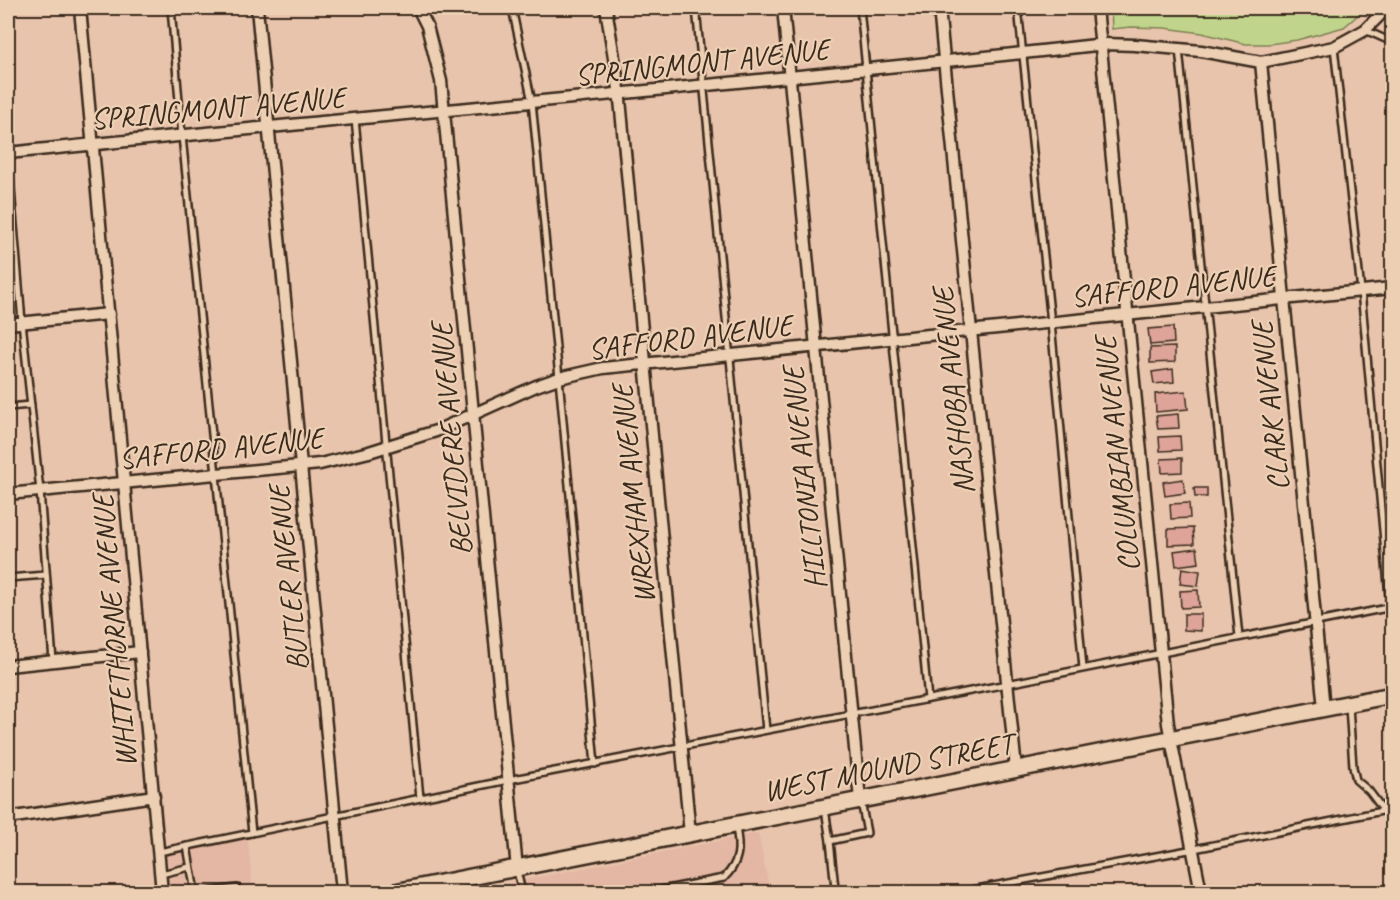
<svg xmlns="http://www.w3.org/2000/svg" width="1400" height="900" font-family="Caveat,sans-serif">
	<rect width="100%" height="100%" fill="#e9c4ac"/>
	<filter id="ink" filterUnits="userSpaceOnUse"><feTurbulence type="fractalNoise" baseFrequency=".0167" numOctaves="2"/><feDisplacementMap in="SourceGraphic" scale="12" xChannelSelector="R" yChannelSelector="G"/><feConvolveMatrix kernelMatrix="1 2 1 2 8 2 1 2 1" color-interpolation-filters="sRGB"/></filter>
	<g filter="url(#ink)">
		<g fill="#e3b7a3">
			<polygon points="247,830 253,892 166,892 161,847"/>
			<polygon points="758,833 770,892 480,892 479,889"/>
		</g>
		<polygon fill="#c0d58b" stroke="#7e8054" stroke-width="1.5" points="1111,8 1366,8 1344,27 1297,40 1269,44 1246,44 1202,33 1165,28 1131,27 1112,29"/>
		<g fill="#dea499" stroke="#3b2a1e" stroke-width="1.5">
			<polygon points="1173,327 1174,343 1150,345 1148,329"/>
			<polygon points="1175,347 1175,362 1150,363 1150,348"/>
			<polygon points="1173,369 1174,382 1154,384 1152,372"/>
			<polygon points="1186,391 1188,409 1156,412 1155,394"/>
			<polygon points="1178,414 1179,428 1158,429 1156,416"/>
			<polygon points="1180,436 1181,450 1160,451 1159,437"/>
			<polygon points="1182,458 1182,472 1162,473 1161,459"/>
			<polygon points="1183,479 1185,493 1165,496 1163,482"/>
			<polygon points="1194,488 1207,488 1207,497 1195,497"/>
			<polygon points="1189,503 1190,518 1171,519 1170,504"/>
			<polygon points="1193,528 1194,544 1168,545 1168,529"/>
			<polygon points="1197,548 1199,563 1176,566 1174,551"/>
			<polygon points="1182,568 1200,571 1198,586 1180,584"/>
			<polygon points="1198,590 1199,607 1181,608 1180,591"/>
			<polygon points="1184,614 1201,614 1201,631 1184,630"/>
		</g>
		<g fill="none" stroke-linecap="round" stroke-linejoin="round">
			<defs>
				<g id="lane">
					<polyline points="171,8 182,136 252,833"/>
					<polyline points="512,8 532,102 559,378 595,764"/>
					<polyline points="696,8 766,730"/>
					<polyline points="860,8 928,699"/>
					<polyline points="1018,8 1051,323 1083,668"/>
					<polyline points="1365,30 1392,42"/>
					<polyline points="1334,47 1361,291 1390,607"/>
					<polyline points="1179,49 1239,637"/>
					<polyline points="355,119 420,798"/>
					<polyline points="8,152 22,322 40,491 53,661"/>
					<polyline points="8,407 31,405"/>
					<polyline points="8,578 46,575"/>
					<polyline points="1349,706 1353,767 1356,780 1369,791 1384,811"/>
					<polyline points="825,809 830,841 835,888 837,892"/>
					<polyline points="830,841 867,833 861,801"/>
					<polyline points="187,846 195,892"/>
					<polyline points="159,852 508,780 1007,684 1392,607"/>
					<polyline points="517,871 522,892"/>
					<polyline points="161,874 190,867"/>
					<polyline points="207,892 237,888 238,892"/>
					<path d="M650 892 724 878C740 862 740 848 736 828"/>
					<polyline points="960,892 1194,849 1392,809"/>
				</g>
				<g id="street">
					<polyline points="80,8 162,892"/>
					<polyline points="257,8 342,892"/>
					<polyline points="418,8 427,26 441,81 517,869"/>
					<polyline points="606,8 619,89 690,834"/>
					<polyline points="783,8 860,800"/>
					<polyline points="939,8 971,331 1016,769"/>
					<polyline points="1097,8 1168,724 1201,892"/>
					<polyline points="1261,62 1324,709"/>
					<path d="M8 153C373 115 740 85 1105 44L1135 45 1201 51 1261 62 1334 47 1365 30 1379 16 1385 8"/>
					<polyline points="8,324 109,314"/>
					<polyline points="8,494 320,464 369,452 436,431 536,386 559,378 603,368 1392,288"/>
					<polyline points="8,666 140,652"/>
					<polyline points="8,818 154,796"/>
				</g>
				<polyline id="secondary" points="395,892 1392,695"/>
			</defs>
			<use href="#lane" stroke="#3b2a1e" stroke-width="10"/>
			<use href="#street" stroke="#3b2a1e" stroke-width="15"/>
			<use href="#secondary" stroke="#3b2a1e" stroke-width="20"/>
			<use href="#lane" stroke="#edd0b3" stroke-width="5"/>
			<use href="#street" stroke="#edd0b3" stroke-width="10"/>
			<use href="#secondary" stroke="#edd0b3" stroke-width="15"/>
		</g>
	</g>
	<g text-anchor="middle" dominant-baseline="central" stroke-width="4.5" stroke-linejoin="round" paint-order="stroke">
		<g font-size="30" fill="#3b2a1e" stroke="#edd0b3">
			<text transform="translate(702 62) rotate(-6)">SPRINGMONT AVENUE</text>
			<text transform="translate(218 108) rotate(-5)">SPRINGMONT AVENUE</text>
			<text transform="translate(1173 286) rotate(-6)">SAFFORD AVENUE</text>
			<text transform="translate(690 337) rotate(-7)">SAFFORD AVENUE</text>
			<text transform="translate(953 391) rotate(-96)">NASHOBA AVENUE</text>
			<text transform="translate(1270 406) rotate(-96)">CLARK AVENUE</text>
			<text transform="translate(451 439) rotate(-95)">BELVIDERE AVENUE</text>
			<text transform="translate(221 448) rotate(-6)">SAFFORD AVENUE</text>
			<text transform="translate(1117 454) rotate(-96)">COLUMBIAN AVENUE</text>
			<text transform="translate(804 478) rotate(-96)">HILLTONIA AVENUE</text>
			<text transform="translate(633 494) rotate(-96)">WREXHAM AVENUE</text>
			<text transform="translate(288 578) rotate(-96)">BUTLER AVENUE</text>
			<text transform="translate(114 631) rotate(-95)">WHITETHORNE AVENUE</text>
			<text transform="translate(888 767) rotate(-11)">WEST MOUND STREET</text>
		</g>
	</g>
	<rect width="1400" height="900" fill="none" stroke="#edd0b3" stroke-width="30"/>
	<rect x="15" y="15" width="1370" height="870" fill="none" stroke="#3b2a1e" stroke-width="2" filter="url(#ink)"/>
</svg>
